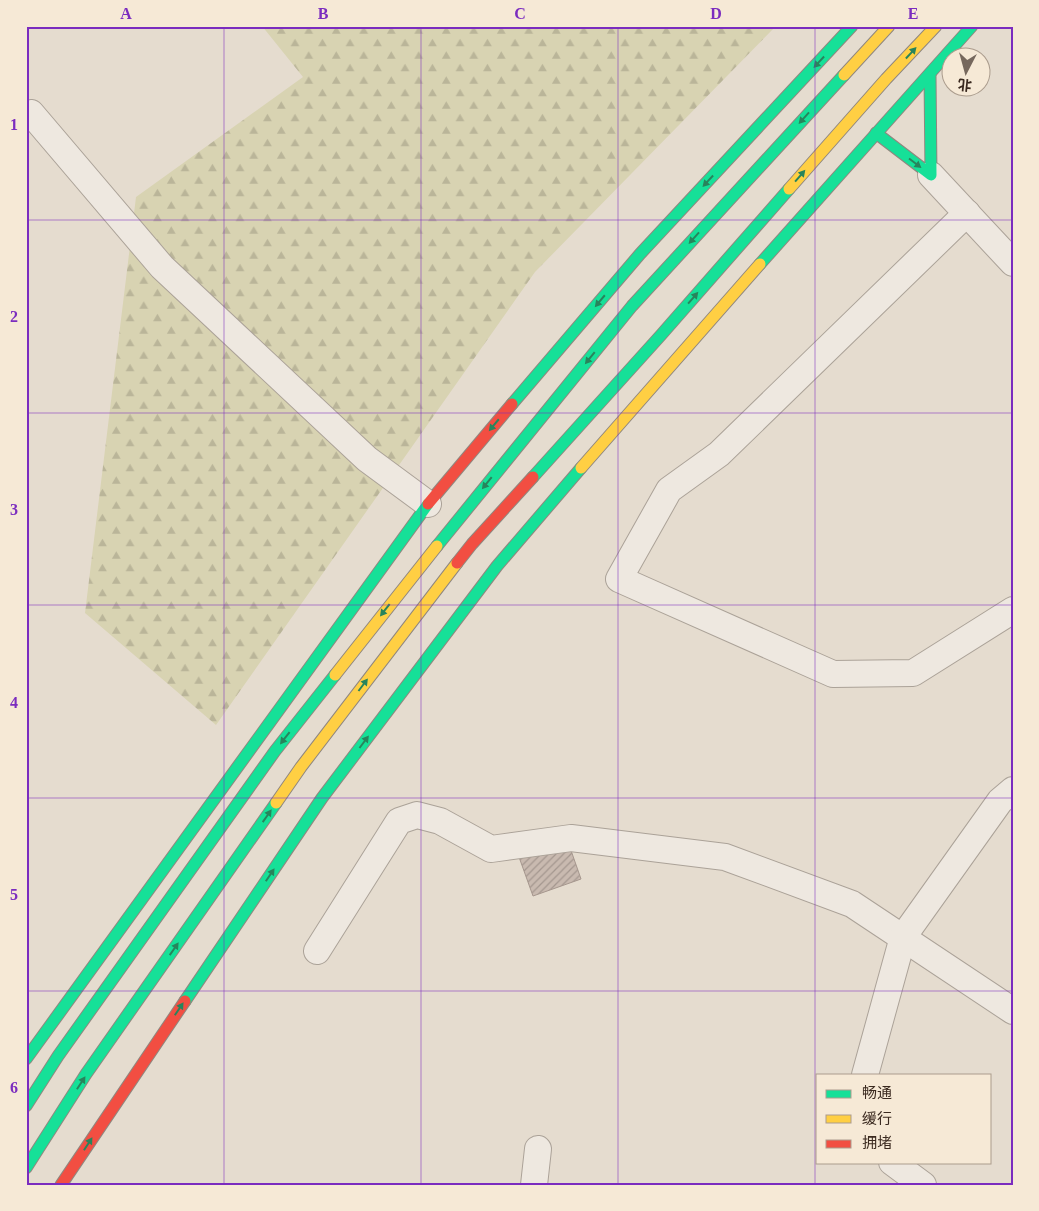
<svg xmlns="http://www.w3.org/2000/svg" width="1039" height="1211" font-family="'Times New Roman','Noto Sans SC',serif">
	<defs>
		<pattern id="forest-firs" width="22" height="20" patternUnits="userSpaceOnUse" patternTransform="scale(1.25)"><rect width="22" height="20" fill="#d8d3b2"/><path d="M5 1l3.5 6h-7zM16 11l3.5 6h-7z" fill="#bab599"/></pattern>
		<pattern id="building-hatch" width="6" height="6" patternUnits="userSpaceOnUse" patternTransform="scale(1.25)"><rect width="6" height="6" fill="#c9bab0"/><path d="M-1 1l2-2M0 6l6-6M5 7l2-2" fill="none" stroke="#a4978f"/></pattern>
	</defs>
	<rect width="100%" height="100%" fill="#e5dccf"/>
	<polygon fill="url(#forest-firs)" points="262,26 776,26 535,272 216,725 85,613 136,197 303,77"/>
	<polygon fill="url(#building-hatch)" stroke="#a6978e" points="567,839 581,879 533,896 519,857"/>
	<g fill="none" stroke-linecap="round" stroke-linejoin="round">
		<defs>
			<g id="street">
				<polyline points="26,117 31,113 162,267 367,459 428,504"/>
				<polyline points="931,175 1013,263"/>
				<polyline points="967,213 719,454 669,490 619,579 833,674 913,673 1013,610"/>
				<polyline points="317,951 399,821 417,815 440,821 491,849 571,838 725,857 852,904 1013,1011"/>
				<polyline points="865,1075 903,937 1000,801 1013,790"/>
				<polyline points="892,1162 923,1185"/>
				<polyline points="534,1185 538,1149"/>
			</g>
			<g id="fast">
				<polyline points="876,133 931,175 930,74"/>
				<polyline points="760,264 972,26"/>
				<polyline points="512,404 640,254 852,26"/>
				<polyline points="533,477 661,335 789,189"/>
				<polyline points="437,546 632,306 844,75"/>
				<polyline points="185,1001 322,798 497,566 581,468"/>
				<polyline points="26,1059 428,504"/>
				<polyline points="26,1106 58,1056 275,751 335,675"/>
				<polyline points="26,1168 86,1074 276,803"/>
			</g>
			<g id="slow">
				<polyline points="844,75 889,26"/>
				<polyline points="789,189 886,79 936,26"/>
				<polyline points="581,468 760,264"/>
				<polyline points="335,675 437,546"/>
				<polyline points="276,803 301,767 457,563"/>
			</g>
			<g id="jam">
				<polyline points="428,504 512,404"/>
				<polyline points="457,563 472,544 533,477"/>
				<polyline points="61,1185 185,1001"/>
			</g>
		</defs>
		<use href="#street" stroke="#aba298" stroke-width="28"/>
		<use href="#fast" stroke="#90877f" stroke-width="13"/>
		<use href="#slow" stroke="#90877f" stroke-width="13"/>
		<use href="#jam" stroke="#90877f" stroke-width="13"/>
		<use href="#street" stroke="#eee8e0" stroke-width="26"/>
		<use href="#fast" stroke="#16e098" stroke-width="11"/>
		<use href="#slow" stroke="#ffcf43" stroke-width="11"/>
		<use href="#jam" stroke="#f24e42" stroke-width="11"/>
	</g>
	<defs><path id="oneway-solid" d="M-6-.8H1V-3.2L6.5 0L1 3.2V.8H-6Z" transform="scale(1.25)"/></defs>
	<g fill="#28845c">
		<use href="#oneway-solid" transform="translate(911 53) rotate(-47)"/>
		<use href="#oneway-solid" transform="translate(819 62) rotate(133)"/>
		<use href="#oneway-solid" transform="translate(804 118) rotate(132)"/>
		<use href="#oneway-solid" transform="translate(915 163) rotate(37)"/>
		<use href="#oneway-solid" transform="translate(800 176) rotate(-49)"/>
		<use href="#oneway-solid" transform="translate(708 181) rotate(133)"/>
		<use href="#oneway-solid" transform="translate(694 238) rotate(132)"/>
		<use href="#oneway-solid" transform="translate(693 298) rotate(-49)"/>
		<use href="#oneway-solid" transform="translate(600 301) rotate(130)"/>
		<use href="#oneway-solid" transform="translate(590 358) rotate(129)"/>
		<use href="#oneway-solid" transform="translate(494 425) rotate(130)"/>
		<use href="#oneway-solid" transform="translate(487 483) rotate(129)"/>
		<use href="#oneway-solid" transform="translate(385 610) rotate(128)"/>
		<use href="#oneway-solid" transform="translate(363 685) rotate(-53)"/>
		<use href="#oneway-solid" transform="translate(285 738) rotate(128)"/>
		<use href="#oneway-solid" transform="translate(364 742) rotate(-53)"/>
		<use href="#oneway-solid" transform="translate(267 816) rotate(-55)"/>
		<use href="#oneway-solid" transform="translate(270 875) rotate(-56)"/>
		<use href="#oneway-solid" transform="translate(174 949) rotate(-55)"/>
		<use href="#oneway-solid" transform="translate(179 1009) rotate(-56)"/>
		<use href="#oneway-solid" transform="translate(81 1083) rotate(-57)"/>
		<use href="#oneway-solid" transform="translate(88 1144) rotate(-57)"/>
	</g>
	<path fill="none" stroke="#7b2cbf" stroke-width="1" stroke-opacity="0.55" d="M224 26V1185M421 26V1185M618 26V1185M815 26V1185M26 220H1013M26 413H1013M26 605H1013M26 798H1013M26 991H1013"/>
	<rect width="1039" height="1211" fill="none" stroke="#f6e9d6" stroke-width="55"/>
	<rect x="816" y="1074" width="175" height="90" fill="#f6e9d6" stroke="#ab9c8d"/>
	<rect x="826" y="1090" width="25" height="8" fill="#16e098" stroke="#ab9c8d"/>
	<text x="862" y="1098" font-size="15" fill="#3a291f">畅通</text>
	<rect x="826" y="1115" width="25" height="8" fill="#ffcf43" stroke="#ab9c8d"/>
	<text x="862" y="1124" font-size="15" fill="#3a291f">缓行</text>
	<rect x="826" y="1140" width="25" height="8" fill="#f24e42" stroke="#ab9c8d"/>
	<text x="862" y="1148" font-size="15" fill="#3a291f">拥堵</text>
	<g transform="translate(966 72) rotate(186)"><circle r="24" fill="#f6e9d6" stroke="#ab9c8d"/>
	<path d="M0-4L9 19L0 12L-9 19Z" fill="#76685d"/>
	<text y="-8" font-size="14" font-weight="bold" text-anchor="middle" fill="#3a291f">北</text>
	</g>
	<rect x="28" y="28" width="984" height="1156" fill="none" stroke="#7b2cbf" stroke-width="2"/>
	<g font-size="16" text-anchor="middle" font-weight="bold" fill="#7b2cbf">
		<text x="126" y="19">A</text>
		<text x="323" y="19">B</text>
		<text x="520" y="19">C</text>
		<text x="716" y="19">D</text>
		<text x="913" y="19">E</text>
		<text x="14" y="130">1</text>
		<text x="14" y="322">2</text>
		<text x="14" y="515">3</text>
		<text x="14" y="708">4</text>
		<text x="14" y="900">5</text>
		<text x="14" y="1093">6</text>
	</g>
</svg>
